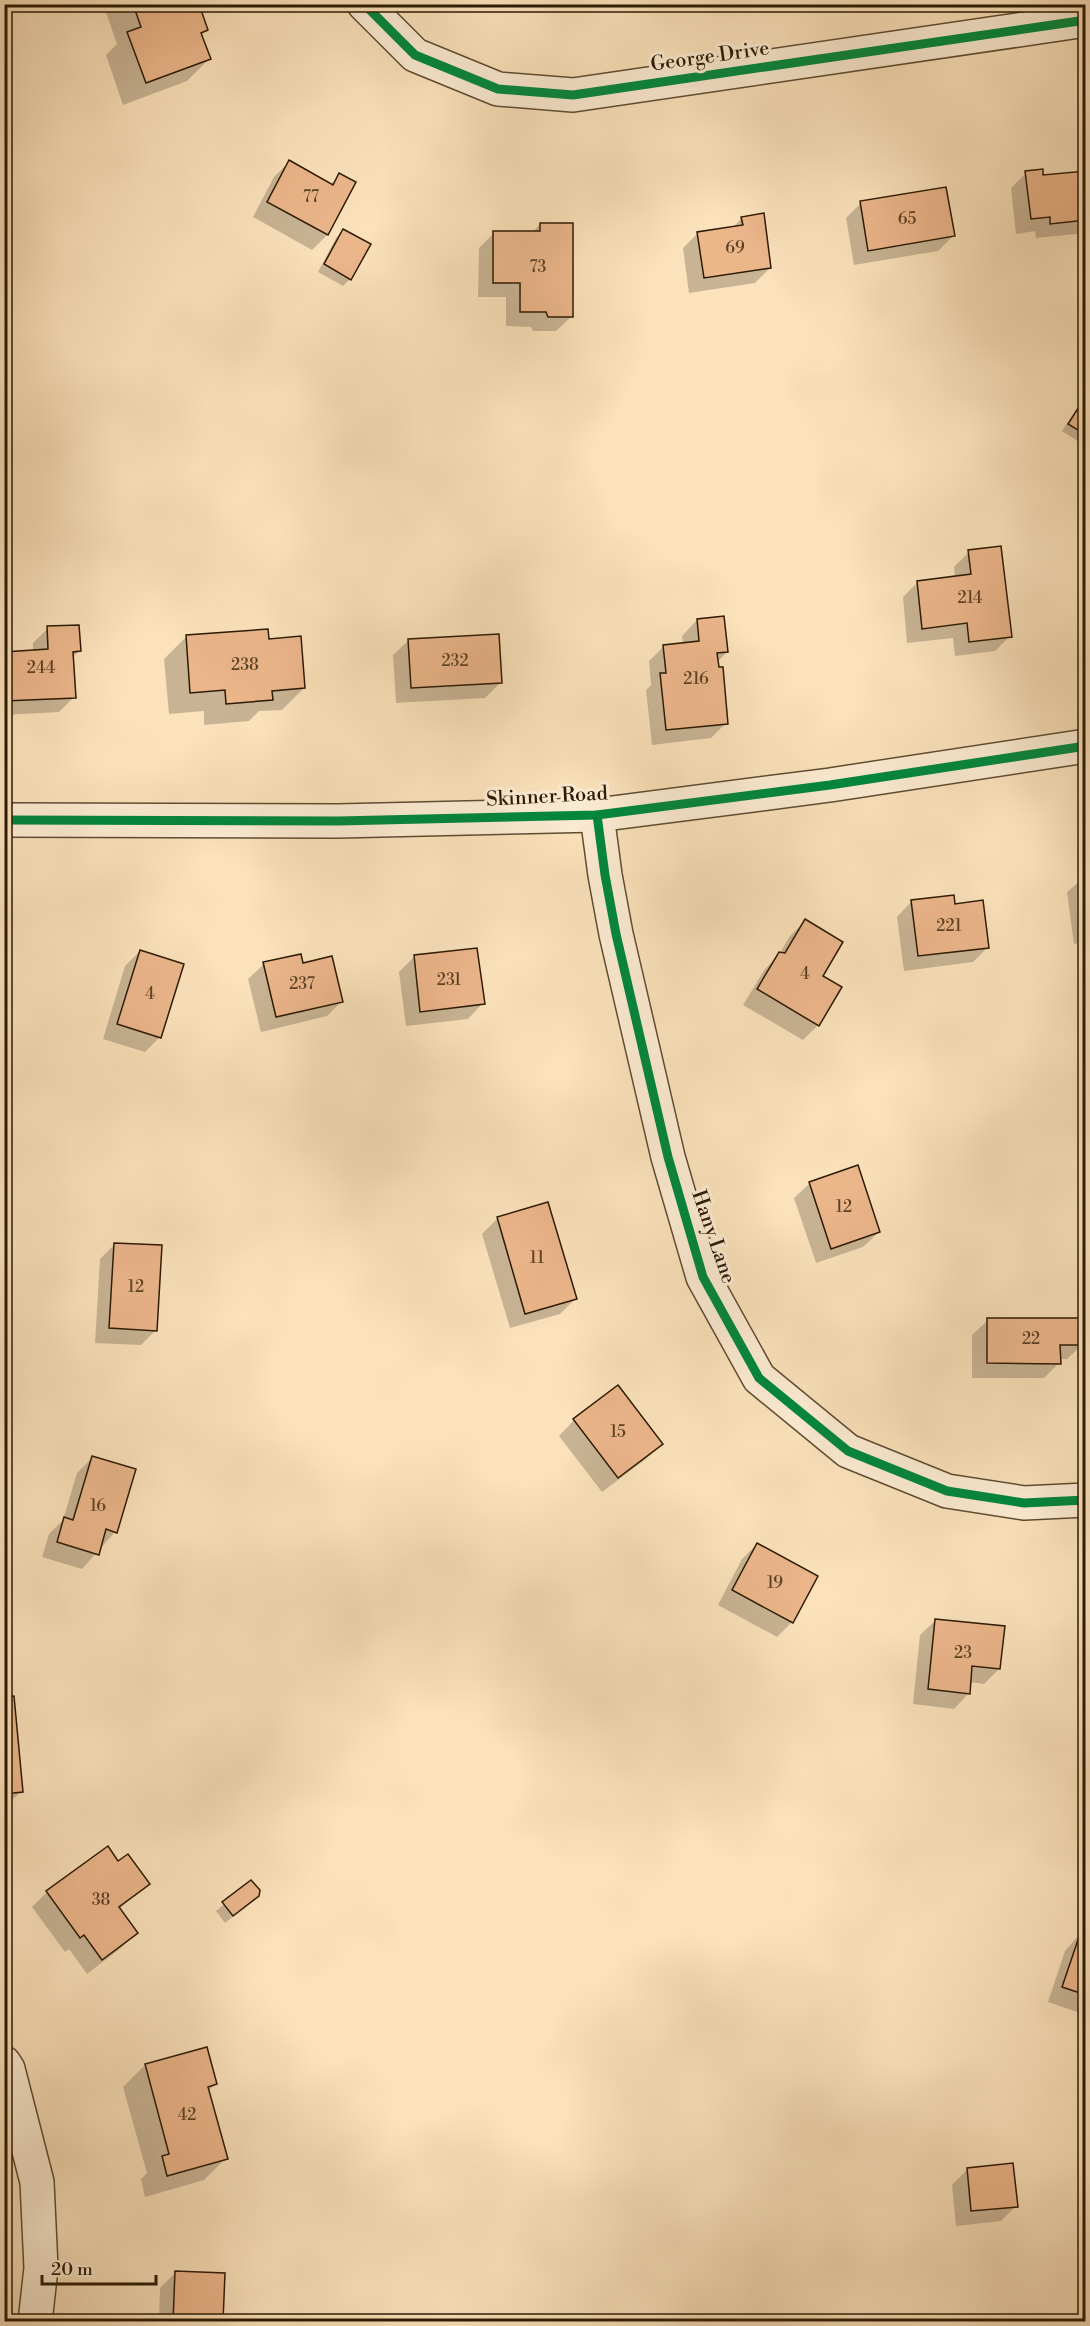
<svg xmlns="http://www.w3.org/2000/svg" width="1090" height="2326" font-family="'Libre Bodoni',serif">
	<rect width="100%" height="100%" fill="#fbe2bb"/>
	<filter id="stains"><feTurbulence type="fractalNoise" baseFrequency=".00333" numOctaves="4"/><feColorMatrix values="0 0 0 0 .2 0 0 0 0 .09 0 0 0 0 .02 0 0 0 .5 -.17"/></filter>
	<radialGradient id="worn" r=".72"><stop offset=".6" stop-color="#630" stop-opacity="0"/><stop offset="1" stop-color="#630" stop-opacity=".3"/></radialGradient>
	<g fill="#0003">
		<polygon points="103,4 188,4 191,12 206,30 200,36 209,59 187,81 123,105 106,55 117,44"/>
		<polygon points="289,162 330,185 340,175 354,183 327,235 312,250 253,217 274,177"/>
		<polygon points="1086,172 1086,233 1036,238 1035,231 1016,234 1011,188 1026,173 1042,177"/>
		<polygon points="861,203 953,236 938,251 854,265 846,218"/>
		<polygon points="742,218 770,268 755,283 689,293 683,248 698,233 732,228"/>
		<polygon points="540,224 572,316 556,331 533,331 531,327 506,326 506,297 478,297 479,248 494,233 532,233"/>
		<polygon points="343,231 350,279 343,286 318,272 336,238"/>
		<polygon points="1084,400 1086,436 1079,442 1062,431 1077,408"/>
		<polygon points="969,552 1010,636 995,651 955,656 953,638 907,643 903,597 918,582 955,578 954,567"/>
		<polygon points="697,620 727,652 717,662 726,723 711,738 652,745 646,690 651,685 649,661 664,646 683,644 682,636"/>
		<polygon points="48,628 79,651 72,658 74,697 59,712 4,715 4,653 33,651 33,643"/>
		<polygon points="186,637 268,640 304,688 282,710 259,711 249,721 204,725 204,711 169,714 164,659"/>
		<polygon points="409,640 500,683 485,698 396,703 393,655"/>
		<polygon points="1086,876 1086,942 1074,944 1067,892"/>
		<polygon points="912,901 953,905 988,947 973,962 904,971 897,917"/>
		<polygon points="805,921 818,1025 803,1040 743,1005 765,969 778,956 790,936"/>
		<polygon points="140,951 160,1037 145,1052 103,1039 125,966"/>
		<polygon points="414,957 483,1003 468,1019 406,1026 399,972"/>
		<polygon points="264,964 302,965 342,1001 327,1016 261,1032 248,979"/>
		<polygon points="810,1183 879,1232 863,1247 816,1263 794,1198"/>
		<polygon points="498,1218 575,1299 560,1314 510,1328 482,1234"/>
		<polygon points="115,1244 156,1330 141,1345 95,1343 100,1259"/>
		<polygon points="988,1320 1083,1344 1067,1359 1059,1359 1059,1363 1044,1378 972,1378 972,1335"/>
		<polygon points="617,1387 661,1444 646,1459 602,1492 559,1436 574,1420"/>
		<polygon points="92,1458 115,1532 82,1569 42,1557 49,1534 63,1520 77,1473"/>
		<polygon points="757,1544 792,1622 777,1637 718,1605 742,1559"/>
		<polygon points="936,1620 999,1669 984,1684 970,1682 969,1693 954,1709 913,1704 920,1635"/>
		<polygon points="4,1698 21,1792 4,1807"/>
		<polygon points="118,1863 148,1884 119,1909 136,1933 121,1948 87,1974 69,1949 65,1952 32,1907 47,1892"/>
		<polygon points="251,1882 250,1903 225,1923 216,1911"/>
		<polygon points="1086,1927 1086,2015 1048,2002 1065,1951"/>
		<polygon points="145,2065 216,2084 207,2092 226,2158 204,2180 145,2197 141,2179 147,2173 123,2087"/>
		<polygon points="967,2170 1016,2206 1001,2221 956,2226 952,2185"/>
		<polygon points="175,2273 221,2322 159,2322 160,2288"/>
	</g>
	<g fill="#ecb68b" stroke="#2b1a03" stroke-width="1.5">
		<polygon points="133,4 190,4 192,10 200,7 208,30 201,33 211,59 146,83 127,32 141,27"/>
		<polygon points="289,160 333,185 339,173 356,182 328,235 267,202"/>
		<polygon points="1043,169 1043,175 1086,171 1086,220 1050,224 1050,217 1031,219 1025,171"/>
		<polygon points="946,187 955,236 868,251 860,201"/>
		<polygon points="764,213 771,268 704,278 697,232 743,225 741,217"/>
		<polygon points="540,223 573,223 573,317 548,317 546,312 520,312 520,283 493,283 493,231 540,231"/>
		<polygon points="343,229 371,244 351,280 324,264"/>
		<polygon points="1084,399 1086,399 1086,435 1068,424"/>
		<polygon points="1001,546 1012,637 969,642 967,623 922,629 917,581 971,574 968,550"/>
		<polygon points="724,616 728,652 717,653 719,667 723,667 728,724 666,730 660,673 666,673 663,645 699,641 697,619"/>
		<polygon points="79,625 81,651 73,652 76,698 4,701 4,652 48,649 47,626"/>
		<polygon points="268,629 269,639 301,636 305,688 272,691 273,700 226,704 225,690 190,693 186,635"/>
		<polygon points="499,634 502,683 411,688 408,639"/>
		<polygon points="954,895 955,904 983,900 989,948 918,956 911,900"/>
		<polygon points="805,919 843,942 823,976 842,987 819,1026 757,989 779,952 785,953"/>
		<polygon points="477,948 485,1004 420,1012 414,955"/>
		<polygon points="140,950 184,964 161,1038 117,1024"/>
		<polygon points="301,954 303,963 332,956 343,1002 276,1017 263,962"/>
		<polygon points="858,1165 880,1232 831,1249 809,1182"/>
		<polygon points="548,1202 577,1299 525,1314 497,1217"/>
		<polygon points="114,1243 162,1245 157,1331 109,1328"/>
		<polygon points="987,1318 1084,1318 1084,1345 1060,1345 1061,1364 987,1363"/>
		<polygon points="618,1385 663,1444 618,1478 573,1419"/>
		<polygon points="92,1456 136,1469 117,1533 106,1529 99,1555 57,1542 64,1517 73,1520"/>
		<polygon points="757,1543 818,1576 793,1623 732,1590"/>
		<polygon points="935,1619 1005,1626 1000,1669 972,1666 970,1694 928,1689"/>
		<polygon points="14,1696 23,1792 4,1794 4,1697"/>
		<polygon points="108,1846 118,1861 128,1854 150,1884 119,1907 138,1933 102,1960 84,1935 80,1938 46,1891"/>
		<polygon points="251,1880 260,1890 259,1896 233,1916 222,1902"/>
		<polygon points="1086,1930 1086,1995 1062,1987 1080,1934 1084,1936"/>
		<polygon points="207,2047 217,2084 208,2087 228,2159 167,2176 162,2156 169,2154 145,2064"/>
		<polygon points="1013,2163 1018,2207 971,2211 967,2168"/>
		<polygon points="175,2271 225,2273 223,2322 173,2322"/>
	</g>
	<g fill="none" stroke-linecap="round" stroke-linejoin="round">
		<defs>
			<g id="minor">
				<polyline points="364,4 415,55 498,89 573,95 1086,20"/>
				<polyline points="597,815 605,875 616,934 668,1157 703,1277 759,1378 848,1451 947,1491 1024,1503 1086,1500"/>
				<polyline points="4,2063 8,2069 37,2182 41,2268 35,2322"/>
			</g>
			<polyline id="tertiary" points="4,820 338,821 597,815 830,785 1086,746"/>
		</defs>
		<use href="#minor" stroke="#5f4c31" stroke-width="36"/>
		<use href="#tertiary" stroke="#5f4c31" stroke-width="36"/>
		<use href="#minor" stroke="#fcecd3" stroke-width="33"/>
		<use href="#tertiary" stroke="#fcecd3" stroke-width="33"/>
		<defs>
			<g id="cycleway">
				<polyline points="364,4 415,55 498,89 573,95 1086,20"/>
				<polyline points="597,815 605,875 616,934 668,1157 703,1277 759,1378 848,1451 947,1491 1024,1503 1086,1500"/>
				<polyline points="4,820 338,821 597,815 830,785 1086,746"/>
			</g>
		</defs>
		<use href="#cycleway" stroke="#fcecd3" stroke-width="13"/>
		<use href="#cycleway" stroke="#00873e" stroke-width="9"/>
	</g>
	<g text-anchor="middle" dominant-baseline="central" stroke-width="6" stroke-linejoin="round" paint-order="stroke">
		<g font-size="16" fill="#5b4125">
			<text x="311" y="197">77</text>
			<text x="907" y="219">65</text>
			<text x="735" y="248">69</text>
			<text x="538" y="267">73</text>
			<text x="970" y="598">214</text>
			<text x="455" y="661">232</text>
			<text x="245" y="665">238</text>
			<text x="41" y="668">244</text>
			<text x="696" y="679">216</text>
			<text x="949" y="926">221</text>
			<text x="805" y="974">4</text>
			<text x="449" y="980">231</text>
			<text x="302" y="984">237</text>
			<text x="150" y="994">4</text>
			<text x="844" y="1207">12</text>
			<text x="537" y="1258">11</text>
			<text x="136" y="1287">12</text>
			<text x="1031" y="1339">22</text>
			<text x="618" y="1432">15</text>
			<text x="98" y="1506">16</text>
			<text x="775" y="1583">19</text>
			<text x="963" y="1653">23</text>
			<text x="101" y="1900">38</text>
			<text x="187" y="2115">42</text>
		</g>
		<g font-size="20" fill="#2b1a03" stroke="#fcecd3">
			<text transform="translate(710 57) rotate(-8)">George Drive</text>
			<text transform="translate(547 797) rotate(-3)">Skinner Road</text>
			<text transform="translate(713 1237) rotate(71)">Hany Lane</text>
		</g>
	</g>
	<rect width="1090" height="2326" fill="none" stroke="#fbe2bb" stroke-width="24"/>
	<rect x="6" y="6" width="1078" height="2314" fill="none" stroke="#2b1a03" stroke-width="3"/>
	<rect x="12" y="12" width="1066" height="2302" fill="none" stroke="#2b1a03" stroke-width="1.5"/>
	<path d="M42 2275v9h114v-9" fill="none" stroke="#2b1a03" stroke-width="3"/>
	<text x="51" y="2275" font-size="18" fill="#2b1a03" stroke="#fcecd3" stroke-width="4.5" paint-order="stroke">20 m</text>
	<rect width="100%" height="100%" filter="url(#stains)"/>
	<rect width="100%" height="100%" fill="url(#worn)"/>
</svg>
